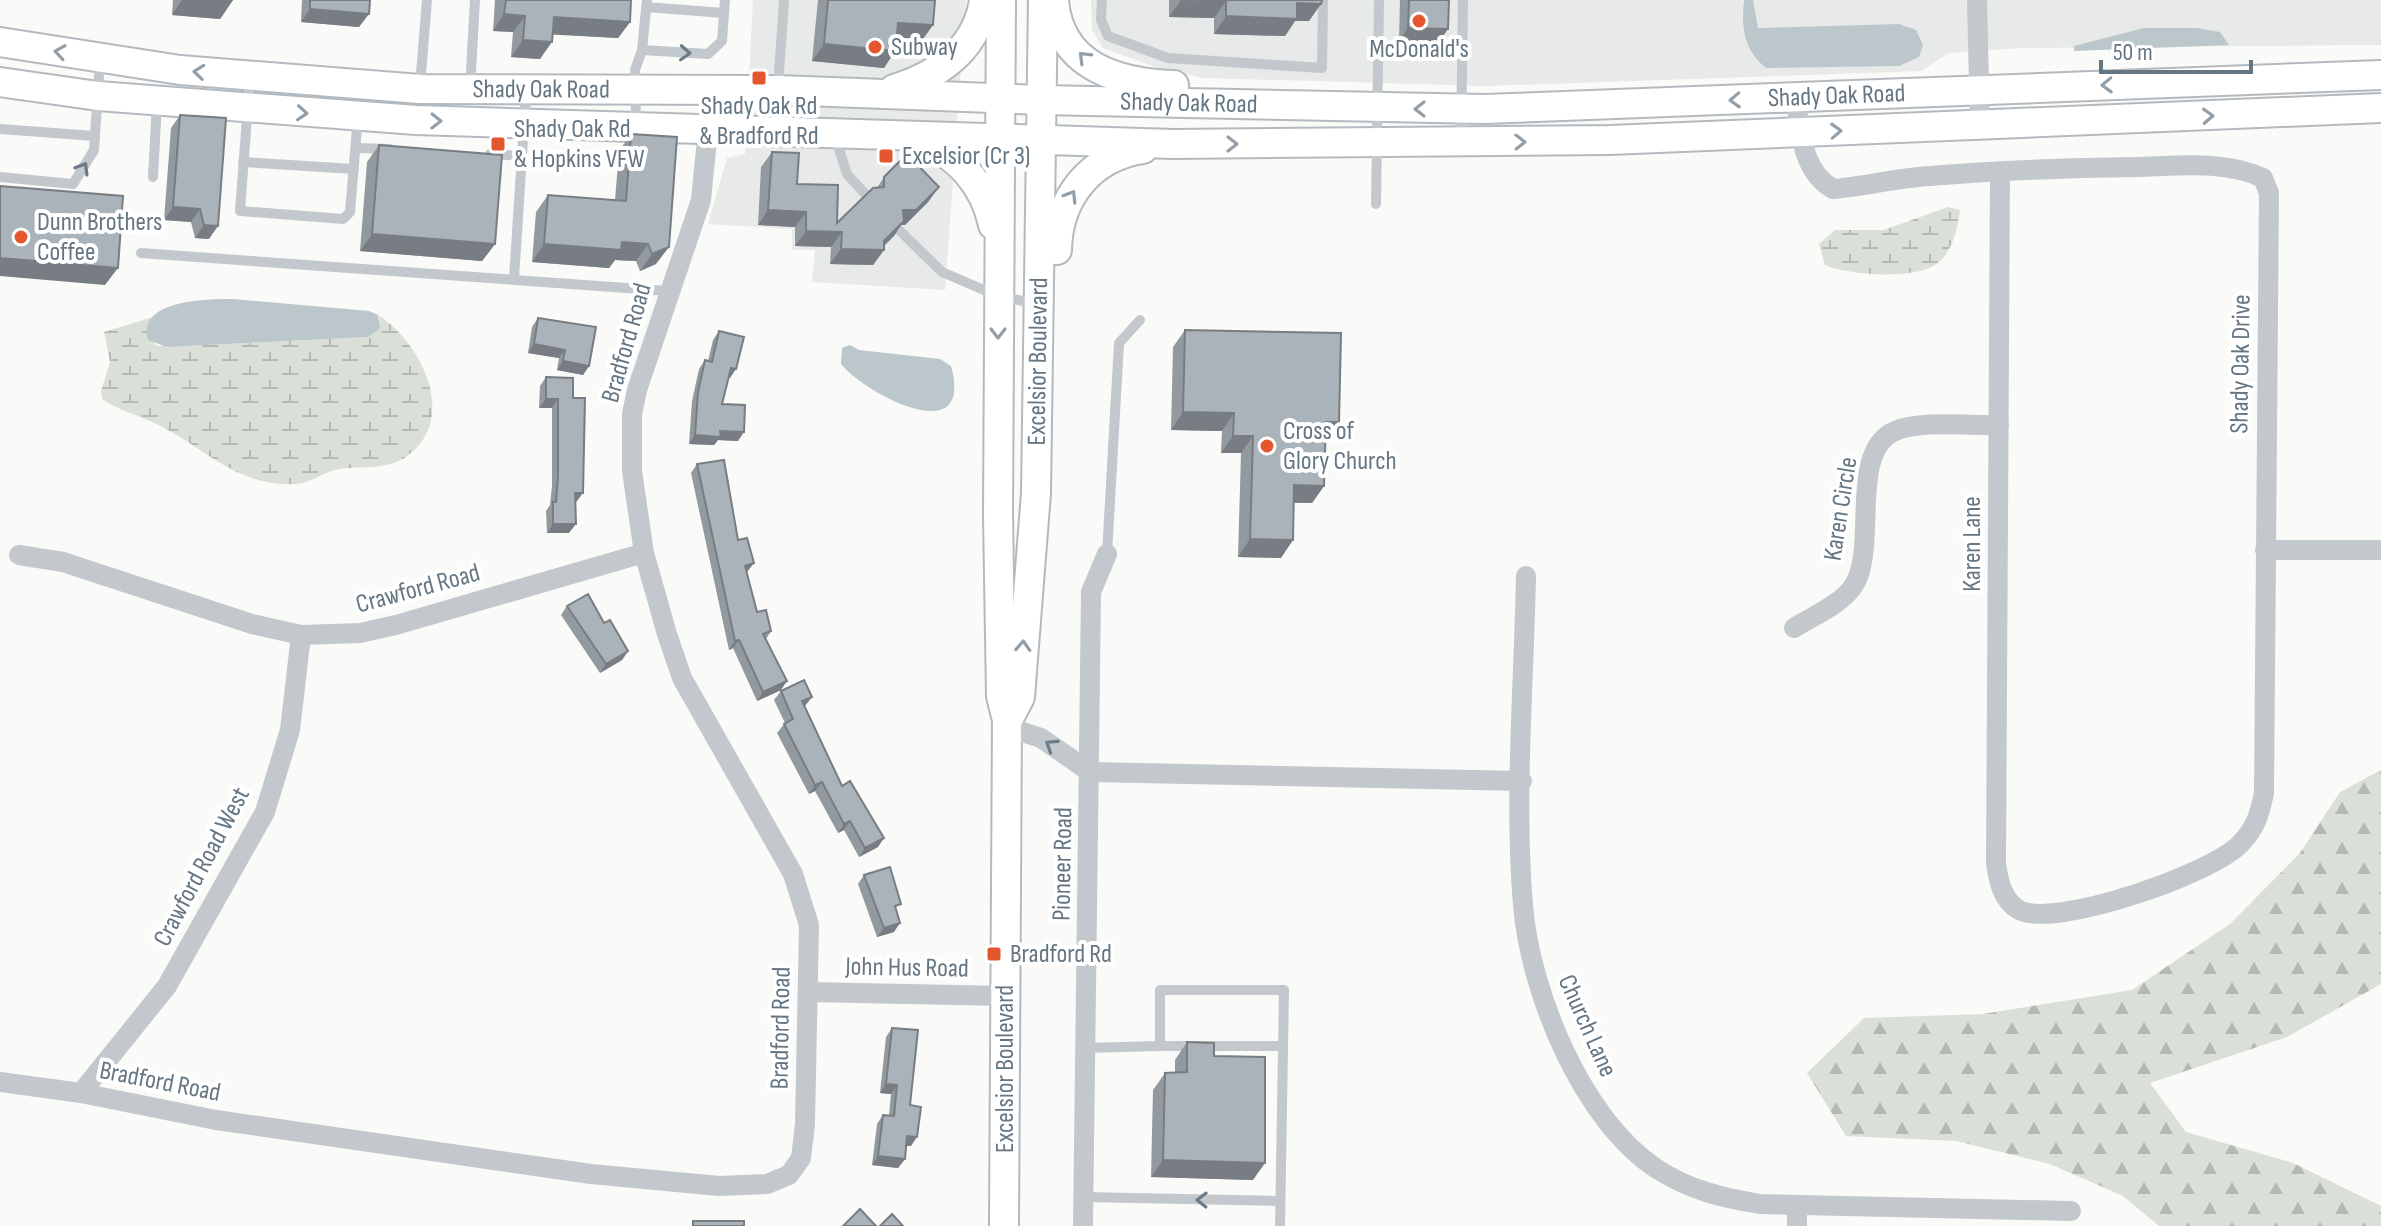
<svg xmlns="http://www.w3.org/2000/svg" width="2381" height="1226" font-family="'Sofia Sans Condensed',sans-serif">
	<defs>
		<pattern id="forest-firs" width="22" height="20" patternUnits="userSpaceOnUse" patternTransform="scale(2)"><rect width="22" height="20" fill="#dadfd7"/><path d="M5 1l3.5 6h-7zM16 11l3.5 6h-7z" fill="#b4b9b4"/></pattern>
		<pattern id="wetland-marsh" width="20" height="14" patternUnits="userSpaceOnUse" patternTransform="scale(2)"><rect width="20" height="14" fill="#dadfd7"/><path d="M1 5h8M5 5V1M11 12h8M15 12V8" fill="none" stroke="#b4b9b4"/></pattern>
	</defs>
	<rect width="100%" height="100%" fill="#fafaf8"/>
	<g fill="#e8e9e9">
		<polygon points="753,0 966,0 945,290 812,282 815,250 792,250 792,229 708,224 727,158 745,154"/>
		<polygon points="1091,0 2381,0 2381,45 2022,48 1949,53 1922,71 1486,86 1205,78 1166,71 1103,48 1092,30"/>
	</g>
	<polygon fill="url(#forest-firs)" points="2381,770 2381,984 2287,1037 2150,1083 2186,1132 2293,1163 2381,1206 2381,1226 2159,1226 2123,1196 2050,1164 1956,1141 1846,1136 1807,1073 1864,1018 1983,1014 2132,990 2230,924 2300,853 2340,792"/>
	<g fill="url(#wetland-marsh)">
		<path d="M1948 207 1960 210C1958 227 1952 255 1935 265 1912 280 1849 275 1825 265L1819 244 1835 230H1884Z"/>
		<path d="M378 315C421 342 460 419 406 457 385 471 358 465 335 470 322 473 309 484 295 484 236 488 200 443 152 422 135 414 118 410 102 399L101 391 110 362 104 332 153 317 148 325 155 345 167 347 368 337 380 320Z"/>
	</g>
	<g fill="#bbc7cb">
		<path d="M1744 0H1753L1758 28 1899 24 1916 30 1923 45 1919 57 1899 66 1766 68C1744 50 1741 28 1744 0Z"/>
		<polygon points="2144,28 2197,28 2220,32 2229,45 2074,51 2074,46"/>
		<path d="M233 299 369 311 378 315 380 328 368 337 167 347 148 340C136 299 210 299 233 299Z"/>
		<path d="M850 345 859 350 940 359 951 366C975 452 865 394 841 364L842 348Z"/>
	</g>
	<g fill="none" stroke-linecap="round" stroke-linejoin="round">
		<defs>
			<g id="secondary">
				<polyline points="1001,0 998,514 1001,696 1007,720 1004,1226"/>
				<path d="M1054 0C1059 67 1118 83 1174 85"/>
				<path id="s1" d="M0 42 180 70 420 89 778 90 1042 100 1485 109 2381 75"/>
				<polyline points="0,82 98,96 416,120 1174,144 1609,140 2381,108"/>
				<path d="M894 89C939 75 977 49 984 0"/>
				<path d="M918 142C957 151 985 186 993 225"/>
				<path d="M1057 250C1058 198 1090 157 1143 149"/>
				<path id="s2" d="M1008 720 1020 697 1036 493 1043 0"/>
			</g>
		</defs>
		<use href="#secondary" stroke="#b3babf" stroke-width="32"/>
		<g stroke="#c3c8cc" stroke-width="10">
			<polyline points="1102,0 1101,20 1108,36 1168,58 1322,68 1323,0"/>
			<polyline points="646,7 724,13"/>
			<polyline points="642,50 708,54 722,41 725,0"/>
			<polyline points="250,77 240,211 343,219 350,212 358,116"/>
			<polyline points="420,86 427,0"/>
			<polyline points="778,88 784,0"/>
			<polyline points="470,89 475,0"/>
			<polyline points="636,124 635,70 642,50 647,0"/>
			<polyline points="0,129 95,136"/>
			<polyline points="834,134 847,174 868,197"/>
			<polyline points="1461,141 1463,0"/>
			<polyline points="356,148 390,149"/>
			<polyline points="490,154 523,156"/>
			<polyline points="243,162 354,169"/>
			<polyline points="0,177 73,184 94,150 100,61"/>
			<polyline points="153,177 157,103"/>
			<polyline points="1376,204 1379,0"/>
			<polyline points="899,230 942,272 998,296 1038,304"/>
			<polyline points="141,253 668,291"/>
			<polyline points="514,279 526,93"/>
			<polyline points="1107,554 1119,343 1140,320"/>
			<polyline points="1160,1046 1283,1046"/>
			<polyline points="1085,1048 1160,1046 1160,990 1284,990 1280,1226"/>
			<polyline points="1083,1197 1280,1201"/>
		</g>
		<g stroke="#c3c8cc" stroke-width="20">
			<polyline points="1977,0 1980,125"/>
			<path d="M1795 97C1801 130 1801 171 1833 189 1866 186 1897 178 1930 176 1999 170 2068 168 2137 167 2177 166 2225 160 2263 178L2269 193 2264 793C2260 813 2256 827 2242 842 2216 873 2054 929 2019 910 2002 900 1998 880 1996 862L2000 172"/>
			<polyline points="2265,550 2381,550"/>
			<polyline points="19,555 63,562 252,624 301,635 360,633 396,625 644,553"/>
			<path d="M1526 576C1524 682 1514 800 1523 905 1530 992 1582 1120 1657 1169 1689 1190 1723 1198 1760 1204L2071 1211"/>
			<path d="M1794 628C1813 616 1842 604 1854 585 1878 547 1848 451 1895 431 1920 420 1971 426 1999 425"/>
			<polyline points="1007,727 1041,738 1090,772 1522,781"/>
			<polyline points="808,992 1005,996"/>
			<polyline points="0,1082 81,1093 216,1120 591,1174 719,1186 767,1184 789,1175 801,1158 805,1124 809,925 793,874 682,678 667,634 644,553 632,471 632,414 637,390 701,200 708,129"/>
			<polyline points="81,1093 167,986 265,812 290,730 301,635"/>
			<polyline points="1083,1226 1091,592 1107,554"/>
			<polyline points="1797,1226 1797,1205"/>
		</g>
		<use href="#secondary" stroke="#fff" stroke-width="28"/>
	</g>
	<g fill="#929a9f">
		<polygon points="173,0 233,0 220,19 172,15"/>
		<polygon points="302,0 370,0 359,27 301,22"/>
		<polygon points="495,0 631,0 630,22 618,38 553,34 540,59 511,57 513,32 493,31"/>
		<polygon points="818,0 935,0 921,42 896,40 895,51 884,68 812,61"/>
		<polygon points="1169,0 1322,0 1309,21 1295,21 1285,36 1214,34 1214,18 1169,17"/>
		<polygon points="1400,0 1449,0 1439,42 1399,41"/>
		<polygon points="180,115 209,239 195,238 191,222 164,220 171,128"/>
		<polygon points="631,134 656,264 640,271 636,261 615,260 609,268 532,262 536,212 548,195 615,200 619,151"/>
		<polygon points="379,145 495,244 482,261 360,251 367,162"/>
		<polygon points="772,152 797,184 837,223 877,188 884,177 939,187 928,202 905,225 901,225 894,236 884,246 884,250 873,265 830,264 831,247 795,246 795,227 758,225 761,167"/>
		<polygon points="538,318 589,366 583,375 557,370 559,358 528,353 532,327"/>
		<polygon points="1185,330 1327,439 1326,439 1324,486 1312,503 1294,503 1281,558 1238,557 1241,453 1221,453 1222,431 1171,430 1173,347"/>
		<polygon points="719,331 730,378 728,378 722,404 738,441 718,440 714,445 689,444 692,401 699,369 705,360 708,361 713,340"/>
		<polygon points="546,377 573,398 577,501 576,502 569,533 547,533 546,511 550,505 552,486 552,408 539,408 540,386"/>
		<polygon points="697,464 738,540 754,563 746,572 757,612 771,631 766,639 781,690 757,701 733,648 729,650 691,473"/>
		<polygon points="567,606 604,623 628,651 622,660 600,673 561,615"/>
		<polygon points="781,691 805,706 804,706 842,786 878,847 859,857 844,830 838,833 815,791 809,794 777,733 785,723 774,700"/>
		<polygon points="864,875 896,911 894,932 877,937 858,884"/>
		<polygon points="892,1028 910,1105 911,1146 906,1146 905,1159 898,1168 872,1165 877,1124 883,1115 889,1115 891,1094 880,1093 886,1037"/>
		<polygon points="1187,1042 1214,1056 1253,1180 1151,1177 1153,1090 1165,1073 1175,1072 1175,1060"/>
	</g>
	<g fill="#777d82">
		<polygon points="182,0 233,0 220,19 172,15"/>
		<polygon points="1181,0 1226,1 1214,18 1169,17"/>
		<polygon points="1297,3 1321,4 1309,21 1295,21 1285,36 1214,34 1226,16"/>
		<polygon points="310,9 369,14 359,27 301,22"/>
		<polygon points="504,14 525,16 513,32 493,31"/>
		<polygon points="554,17 630,22 618,38 542,34"/>
		<polygon points="898,23 933,25 921,42 887,39"/>
		<polygon points="1408,28 1448,29 1439,42 1399,41"/>
		<polygon points="523,40 552,42 540,59 511,57"/>
		<polygon points="824,44 895,51 884,68 812,61"/>
		<polygon points="939,187 928,202 905,225 901,225 894,236 879,250 884,250 873,265 830,264 841,249"/>
		<polygon points="173,207 200,209 191,222 164,220"/>
		<polygon points="768,210 806,212 795,227 758,225"/>
		<polygon points="204,225 218,226 209,239 195,238"/>
		<polygon points="806,231 842,232 831,247 795,246"/>
		<polygon points="372,234 495,244 482,261 360,251"/>
		<polygon points="622,242 648,244 636,261 615,260 609,268 532,262 544,244"/>
		<polygon points="669,247 656,264 640,271 652,254"/>
		<polygon points="0,258 118,268 105,285 0,276"/>
		<polygon points="534,344 565,350 559,358 528,353"/>
		<polygon points="563,361 589,366 583,375 557,370"/>
		<polygon points="731,368 736,369 730,378 724,377"/>
		<polygon points="546,399 558,399 552,408 539,408"/>
		<polygon points="1183,412 1234,413 1222,431 1171,430"/>
		<polygon points="1326,422 1339,422 1327,439 1314,439"/>
		<polygon points="720,431 744,432 738,441 718,440 714,445 689,444 695,435"/>
		<polygon points="1233,436 1253,436 1241,453 1221,453"/>
		<polygon points="1294,485 1324,486 1312,503 1282,502"/>
		<polygon points="575,493 583,493 577,501 569,502"/>
		<polygon points="553,524 576,524 569,533 547,533"/>
		<polygon points="1250,539 1293,540 1281,558 1238,557"/>
		<polygon points="754,563 747,572 738,574 745,566"/>
		<polygon points="739,640 733,648 729,650 735,641"/>
		<polygon points="628,651 622,660 600,673 606,664"/>
		<polygon points="787,681 781,690 757,701 763,692"/>
		<polygon points="812,697 805,706 796,710 802,701"/>
		<polygon points="822,782 815,791 809,794 815,785"/>
		<polygon points="850,821 844,830 838,833 844,824"/>
		<polygon points="884,838 878,847 859,857 865,848"/>
		<polygon points="900,923 894,932 877,937 884,928"/>
		<polygon points="886,1084 897,1085 891,1094 880,1093"/>
		<polygon points="907,1136 917,1137 911,1146 901,1145"/>
		<polygon points="878,1156 905,1159 898,1168 872,1165"/>
		<polygon points="1163,1160 1265,1163 1253,1180 1151,1177"/>
	</g>
	<g fill="#aab3b9" stroke="#777d82" stroke-width="2">
		<polygon points="310,0 370,0 369,14 310,9"/>
		<polygon points="506,0 631,0 630,22 554,17 552,42 523,40 525,16 504,14"/>
		<polygon points="828,0 935,0 933,25 898,23 895,51 824,44"/>
		<polygon points="1198,0 1322,0 1321,4 1297,3 1297,19 1226,16 1226,1"/>
		<polygon points="1409,0 1449,0 1448,29 1408,28"/>
		<polygon points="180,115 226,118 218,226 204,225 200,209 173,207"/>
		<polygon points="631,134 677,137 669,247 652,254 648,244 622,242 621,250 544,244 548,195 626,201"/>
		<polygon points="379,145 502,155 495,244 372,234"/>
		<polygon points="772,152 799,153 797,184 838,185 837,223 873,188 884,187 884,177 907,154 939,187 916,210 903,210 904,221 884,241 884,250 841,249 842,232 806,231 806,212 768,210"/>
		<polygon points="0,186 123,196 118,268 0,258"/>
		<polygon points="538,318 596,327 589,366 563,361 565,350 534,344"/>
		<polygon points="1185,330 1341,333 1339,422 1326,422 1324,486 1294,485 1293,540 1250,539 1253,436 1233,436 1234,413 1183,412"/>
		<polygon points="719,331 744,337 736,369 731,368 722,404 745,405 744,432 720,431 721,437 695,435 698,392 705,360 712,362"/>
		<polygon points="546,377 573,378 573,398 585,398 583,493 575,493 576,524 553,524 553,502 556,502 558,477 558,399 546,399"/>
		<polygon points="724,460 738,540 747,538 754,563 745,566 757,612 766,610 771,631 763,634 787,681 763,692 739,640 735,641 697,464"/>
		<polygon points="588,594 604,623 610,620 628,651 606,664 567,606"/>
		<polygon points="804,680 812,697 802,701 842,786 850,781 884,838 865,848 850,821 844,824 822,782 815,785 784,724 793,719 781,691"/>
		<polygon points="890,867 901,904 895,906 900,923 884,928 864,875"/>
		<polygon points="892,1028 918,1030 910,1105 921,1107 917,1137 907,1136 905,1159 878,1156 883,1115 894,1116 897,1085 886,1084"/>
		<polygon points="1187,1042 1214,1043 1214,1056 1265,1057 1265,1163 1163,1160 1165,1073 1187,1072"/>
		<polygon points="860,1209 876,1226 843,1226"/>
		<polygon points="892,1214 903,1226 880,1226"/>
		<rect x="693" y="1221" width="51" height="5"/>
	</g>
	<defs><path id="oneway-chevron" d="M-2-3.5L2.5 0L-2 3.5" fill="none" stroke-width="1.6" stroke-linecap="round" stroke-linejoin="round" transform="scale(2)"/></defs>
	<g stroke="#939fa8">
		<use href="#oneway-chevron" transform="translate(60 52) rotate(-171)"/>
		<use href="#oneway-chevron" transform="translate(1084 57) rotate(-135)"/>
		<use href="#oneway-chevron" transform="translate(199 72) rotate(-174)"/>
		<use href="#oneway-chevron" transform="translate(2107 85) rotate(178)"/>
		<use href="#oneway-chevron" transform="translate(1735 100) rotate(178)"/>
		<use href="#oneway-chevron" transform="translate(1420 109) rotate(180)"/>
		<use href="#oneway-chevron" transform="translate(302 113) rotate(4)"/>
		<use href="#oneway-chevron" transform="translate(2208 116) rotate(-3)"/>
		<use href="#oneway-chevron" transform="translate(436 121) rotate(1)"/>
		<use href="#oneway-chevron" transform="translate(1836 131) rotate(-2)"/>
		<use href="#oneway-chevron" transform="translate(1520 142) rotate(-1)"/>
		<use href="#oneway-chevron" transform="translate(1232 144)"/>
		<use href="#oneway-chevron" transform="translate(1071 196) rotate(-58)"/>
		<use href="#oneway-chevron" transform="translate(998 333) rotate(90)"/>
		<use href="#oneway-chevron" transform="translate(1023 646) rotate(-87)"/>
	</g>
	<g stroke="#6a7a87">
		<use href="#oneway-chevron" transform="translate(685 53) rotate(3)"/>
		<use href="#oneway-chevron" transform="translate(83 168) rotate(-59)"/>
		<use href="#oneway-chevron" transform="translate(1051 745) rotate(-147)"/>
		<use href="#oneway-chevron" transform="translate(1202 1200) rotate(-179)"/>
	</g>
	<g fill="#e4572e" stroke="#fff" stroke-width="3">
		<circle cx="1419" cy="21" r="8"/>
		<circle cx="875" cy="47" r="8"/>
		<rect x="751" y="70" width="16" height="16" rx="4"/>
		<rect x="490" y="136" width="16" height="16" rx="4"/>
		<rect x="878" y="148" width="16" height="16" rx="4"/>
		<circle cx="21" cy="237" r="8"/>
		<circle cx="1267" cy="446" r="8"/>
		<rect x="986" y="946" width="16" height="16" rx="4"/>
	</g>
	<g text-anchor="middle" dominant-baseline="central" stroke-width="8" stroke-linejoin="round" paint-order="stroke">
		<g font-size="26" fill="#657683" stroke="#fff" text-anchor="start">
			<text x="891" y="47">Subway</text>
			<text x="1419" y="49" text-anchor="middle">McDonald's</text>
			<text x="759" y="106" text-anchor="middle">Shady Oak Rd<tspan x="759" dy="30">&amp; Bradford Rd</tspan></text>
			<text x="514" y="129">Shady Oak Rd<tspan x="514" dy="30">&amp; Hopkins VFW</tspan></text>
			<text x="902" y="156">Excelsior (Cr 3)</text>
			<text x="37" y="222">Dunn Brothers<tspan x="37" dy="30">Coffee</tspan></text>
			<text x="1283" y="431">Cross of<tspan x="1283" dy="30">Glory Church</tspan></text>
			<text x="1010" y="954">Bradford Rd</text>
		</g>
		<g font-size="26" fill="#657683" stroke="#fff">
			<text stroke="none"><textPath href="#s1" startOffset="544">Shady Oak Road</textPath></text>
			<text stroke="none"><textPath href="#s1" startOffset="1840">Shady Oak Road</textPath></text>
			<text stroke="none"><textPath href="#s1" startOffset="1192">Shady Oak Road</textPath></text>
			<text transform="translate(627 343) rotate(-74)">Bradford Road</text>
			<text stroke="none"><textPath href="#s2" startOffset="362">Excelsior Boulevard</textPath></text>
			<text transform="translate(2241 364) rotate(-89)">Shady Oak Drive</text>
			<text transform="translate(1841 509) rotate(-81)">Karen Circle</text>
			<text transform="translate(1972 544) rotate(-90)">Karen Lane</text>
			<text transform="translate(418 589) rotate(-15)">Crawford Road</text>
			<text transform="translate(1063 864) rotate(-89)">Pioneer Road</text>
			<text transform="translate(202 867) rotate(-62)">Crawford Road West</text>
			<text transform="translate(907 968) rotate(1)">John Hus Road</text>
			<text transform="translate(1587 1026) rotate(66)">Church Lane</text>
			<text transform="translate(781 1028) rotate(-89)">Bradford Road</text>
			<text transform="translate(1005 1069) rotate(-90)">Excelsior Boulevard</text>
			<text transform="translate(160 1082) rotate(11)">Bradford Road</text>
		</g>
	</g>
	<path d="M2101 60v12h150v-12" fill="none" stroke="#657683" stroke-width="4"/>
	<text x="2113" y="60" font-size="24" fill="#657683" stroke="#ffffff" stroke-width="6" paint-order="stroke">50 m</text>
</svg>
